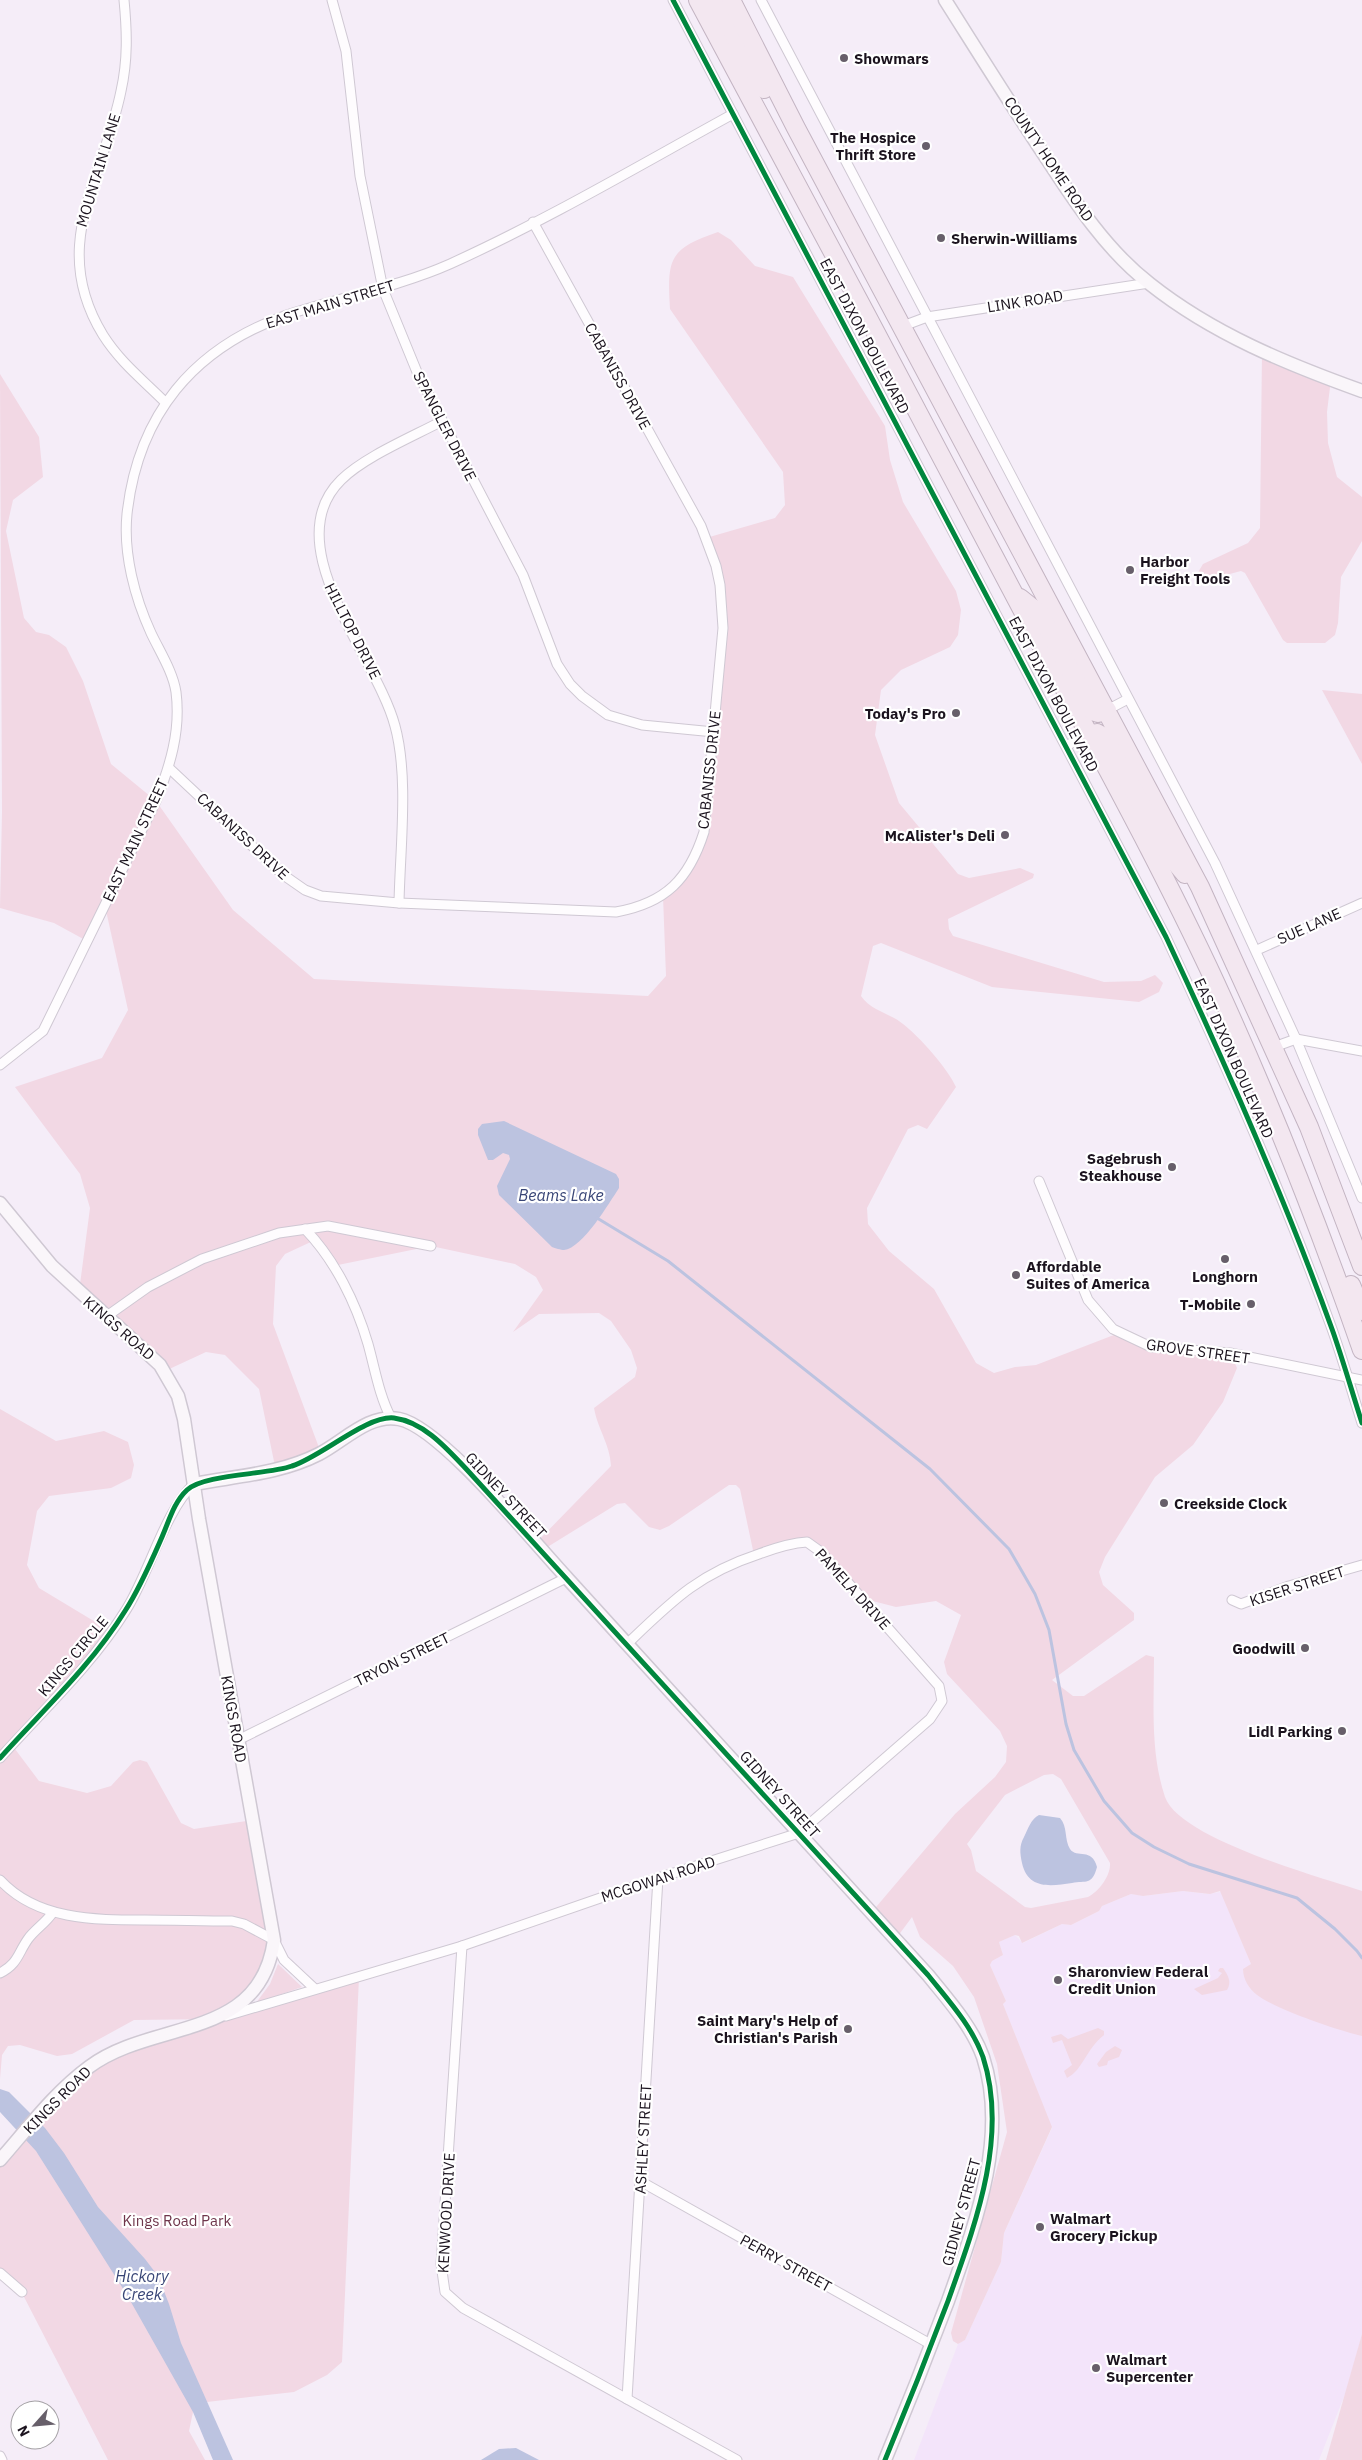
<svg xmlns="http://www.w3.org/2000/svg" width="1362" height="2460" font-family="'IBM Plex Sans',sans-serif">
	<rect width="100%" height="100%" fill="#f5edf8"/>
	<polygon fill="#f3e4fa" points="1183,1891 1208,1894 1221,1892 1251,1964 1243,1971 1249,1987 1257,1995 1326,2024 1362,2036 1362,2334 1349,2384 1319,2460 914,2460 958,2344 965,2340 1001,2262 1004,2233 1052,2128 1003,2004 1006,2001 990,1965 992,1961 1003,1955 999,1942 1015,1935 1023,1943 1062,1924 1071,1925 1099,1911 1102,1906 1131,1894 1144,1896"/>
	<g fill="#f2d8e4" fill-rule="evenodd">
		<path d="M718 232 731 240 755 266 793 277 885 426 890 460 903 502 956 591 961 610 958 635 950 647 901 670 881 690 875 735 899 803 958 874 969 878 1020 868 1034 874 1033 878 948 919 949 929 953 936 1104 982 1141 981 1155 975 1163 983 1159 992 1139 1002 992 987 881 943 873 946 861 996C871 1011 890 1013 903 1024 919 1036 948 1069 956 1087L927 1129 918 1125 908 1129 867 1208 868 1224 889 1251 934 1289 976 1363 994 1373 1015 1367 1036 1365 1119 1333 1139 1343 1230 1353 1237 1368 1223 1402 1193 1445 1155 1477 1105 1557 1099 1572 1103 1585 1134 1613V1620L1052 1680 1073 1696H1084L1146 1655 1154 1657C1154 1703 1150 1752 1165 1797 1180 1839 1320 1877 1362 1891V2036C1339 2031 1275 2009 1257 1995 1249 1989 1243 1979 1243 1969L1251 1964 1220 1891 1210 1894 1183 1891 1143 1896 1131 1894 1102 1906 1099 1911 1071 1925 1062 1924 1022 1943 1019 1936 1015 1935 999 1942 1003 1955 992 1961 990 1965 1006 2001 1003 2004 1052 2127 1004 2233 1001 2262 965 2340 958 2344 953 2341 951 2333 1007 2132 997 2064 974 1997 953 1966 920 1937 912 1917 895 1940 871 1913 955 1814 995 1777 1006 1762 1007 1746 1000 1731 947 1674 944 1662 961 1615 936 1601 896 1607 861 1598 807 1542 754 1555 740 1489 736 1485H729L669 1526 660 1530 649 1527 625 1503 617 1504 541 1551 535 1544 611 1466C610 1444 598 1430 594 1408L635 1377 637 1368 631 1350 611 1321 599 1313 539 1314 513 1332 543 1290 536 1277 515 1264 431 1246 333 1266 315 1240 285 1254 276 1266 273 1324 321 1453 276 1471 259 1389 225 1355 206 1352 165 1371 79 1292 90 1208 80 1174 15 1087 102 1058 128 1010 105 906 87 941 54 923 0 908 2 812 0 374 39 437 43 477 13 500 6 531 24 618 36 632 49 635 66 647 83 681 111 764 156 801 233 910 314 979 648 996 666 976 663 896 698 849 723 610 706 538 775 518 785 505 783 472 670 309C667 258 669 249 718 232ZM1053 1774 1061 1779 1110 1863C1111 1876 1098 1892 1088 1897L1031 1908 1025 1907 976 1871 971 1850 967 1844 1005 1795 1044 1775Z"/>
		<polygon points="1262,351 1331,379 1327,412 1328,443 1337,477 1362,497 1362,541 1341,577 1338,623 1335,635 1325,643 1287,643 1283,640 1245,573 1241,571 1207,580 1197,574 1203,564 1248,543 1260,528"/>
		<polygon points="1322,690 1362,694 1362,764"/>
		<polygon points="0,1409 56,1441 104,1431 128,1442 134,1465 131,1478 111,1488 49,1496 37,1511 27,1565 39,1588 112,1632 12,1745 39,1781 87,1793 111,1786 133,1762 140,1760 147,1762 181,1823 194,1829 253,1820 274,1940 266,1972 219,2017 359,1977 342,2362 327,2375 294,2392 207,2402 193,2412 189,2431 205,2460 108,2460 22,2293 0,2273 0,2160 89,2067 214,2019 134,2020 72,2054 57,2056 20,2045 8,2046 2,2055 0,2079"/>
		<polygon points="278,1964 302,1987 256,2003 270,1984"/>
		<path d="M1220 1968H1223C1228 1975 1232 1982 1227 1990L1202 1995 1194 1989 1218 1978 1222 1973 1218 1971Z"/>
		<path d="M1098 2028 1104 2031V2035C1086 2049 1083 2070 1067 2078L1064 2071 1072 2065 1062 2040 1053 2043 1051 2037 1061 2034 1068 2039Z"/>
		<polygon points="1115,2046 1122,2050 1119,2057 1108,2061 1107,2065 1099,2067 1097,2064 1106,2052"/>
		<polygon points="1362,2334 1362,2460 1326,2460"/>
	</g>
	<g fill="#bcc3e0">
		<path d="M504 1121 616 1174 619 1179V1188C609 1203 583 1248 564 1250 561 1250 555 1248 552 1247L499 1195 497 1186 510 1159 509 1155 503 1153 493 1160H488L478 1135V1129L482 1124Z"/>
		<path d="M1039 1815 1060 1818C1068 1827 1064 1839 1070 1849 1077 1859 1092 1847 1097 1867 1092 1886 1086 1880 1072 1883 1051 1886 1028 1890 1022 1863 1020 1853 1019 1846 1024 1837 1028 1829 1031 1819 1039 1815Z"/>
		<polygon points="0,2089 9,2092 45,2128 64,2153 98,2207 145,2259 158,2276 169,2304 181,2343 233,2460 213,2460 193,2412 127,2295 36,2151 0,2112"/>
		<polygon points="516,2448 539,2460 481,2460 499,2449"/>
	</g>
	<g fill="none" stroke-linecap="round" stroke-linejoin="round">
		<polyline stroke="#bcc3e0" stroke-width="3" points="597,1218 668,1261 930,1469 1009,1549 1035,1594 1049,1630 1066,1724 1074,1750 1104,1801 1132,1833 1154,1847 1189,1864 1297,1898 1335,1929 1357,1951 1362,1958"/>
		<defs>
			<g id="street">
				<path d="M124 0C127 31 128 60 121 91 103 180 48 245 103 335 120 362 143 380 165 402"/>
				<polyline points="332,0 346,51 360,176 383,289 417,372 523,575 557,664 570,684 582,696 608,715 642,725 714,732"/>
				<path d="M673 0 1166 937C1226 1065 1284 1196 1332 1329 1343 1360 1352 1392 1362 1423"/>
				<polyline points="761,0 1215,863 1296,1039 1362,1198"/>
				<polyline points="903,326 927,317 1149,283"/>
				<polyline points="1107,710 1128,699"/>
				<polyline points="1067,745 1089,736"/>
				<path d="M169 768 282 874 305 890 321 896 399 903 616 912C666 903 689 879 704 832L723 628 720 585 716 566 701 526 533 222"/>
				<path d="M399 903C400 849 409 777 395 726 377 657 275 545 341 480 364 457 412 437 442 421"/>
				<polyline points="1257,950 1362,903"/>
				<polyline points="1274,1047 1296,1039 1362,1051"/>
				<path d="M0 1065 43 1031 156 801C170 766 181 731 176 692 173 672 160 652 151 633 135 598 123 554 127 514 138 415 193 348 287 315 341 297 398 287 450 264 547 220 640 165 733 114"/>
				<polyline points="1039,1181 1088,1300 1113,1329 1151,1347 1230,1353 1362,1380"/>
				<path d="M305 1229C335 1260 356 1303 368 1344 375 1369 379 1395 391 1418"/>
				<polyline points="107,1316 148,1287 202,1259 279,1233 328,1226 431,1246"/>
				<polyline points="1232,1600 1241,1604 1289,1586 1362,1565"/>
				<polyline points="238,1740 566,1578"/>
				<path d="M0 1758C43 1710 92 1665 126 1610 149 1574 165 1510 194 1484"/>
				<path d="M0 1880C37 1920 94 1920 144 1920 173 1920 203 1921 232 1921L244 1924 274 1940 284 1960 315 1989"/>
				<polyline points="462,1946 441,2264 445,2292 463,2308 737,2460"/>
				<path d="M0 1973C18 1964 18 1953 28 1939 35 1929 46 1923 53 1912"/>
				<path d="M226 2016 462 1946 658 1878 799 1833 930 1719 942 1701 939 1686 821 1552 807 1542C790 1543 775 1548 759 1554 698 1574 672 1601 627 1644"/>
				<polyline points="640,2181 932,2345"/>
				<polyline points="0,2273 22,2292"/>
				<polyline points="627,2399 658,1878"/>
				<polyline points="0,2456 2,2460"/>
			</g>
			<g id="secondary">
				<path d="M945 0C978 52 1011 105 1045 156 1075 202 1106 250 1150 284 1213 334 1287 364 1362 391"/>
				<path d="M0 1203 52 1266 160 1365 178 1396 184 1419 199 1519 274 1940C260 2042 153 2019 89 2067 55 2092 28 2128 0 2160"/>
				<path d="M194 1484C236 1476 280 1474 319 1454 343 1442 369 1413 399 1419 441 1427 534 1543 567 1578 688 1710 807 1843 928 1975 948 2000 972 2026 983 2057 1009 2137 975 2225 948 2301 928 2354 907 2407 885 2460"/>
			</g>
			<g id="highway">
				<path d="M698 0C808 205 917 409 1025 615 1090 737 1158 859 1216 984 1271 1104 1319 1226 1362 1350"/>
				<polyline points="715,0 764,89"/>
				<polyline points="731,0 796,128 1200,887 1309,1127 1362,1266"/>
				<polyline points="1020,598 1040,614 1092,711 1098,713 1107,710"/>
				<polyline points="1089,736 1097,733 1104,737 1170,856 1185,874"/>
				<polyline points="1351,1285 1362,1311"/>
			</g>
		</defs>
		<use href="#street" stroke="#cfc8d3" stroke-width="11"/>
		<use href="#secondary" stroke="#cfc8d3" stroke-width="15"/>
		<use href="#highway" stroke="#c3b4c2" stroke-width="20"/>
		<use href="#street" stroke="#fefcfe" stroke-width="9"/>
		<use href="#secondary" stroke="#faf6fa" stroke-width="12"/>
		<use href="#highway" stroke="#f3e7f0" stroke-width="18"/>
		<defs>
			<g id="cycleway">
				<path d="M673 0 1166 937C1226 1065 1284 1196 1332 1329 1343 1360 1352 1392 1362 1423"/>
				<path d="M0 1758C43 1710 91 1666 125 1611 140 1588 151 1562 162 1537 169 1521 174 1502 187 1490 204 1474 267 1475 292 1466 321 1457 367 1415 394 1418 425 1422 449 1451 469 1472L928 1975C948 2000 972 2026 983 2057 1009 2137 975 2225 948 2301 928 2354 907 2407 885 2460"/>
			</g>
		</defs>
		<use href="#cycleway" stroke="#fff" stroke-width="8"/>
		<use href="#cycleway" stroke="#00873e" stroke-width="5"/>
	</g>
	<g fill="#675f6a" stroke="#fff" stroke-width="2">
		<circle cx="844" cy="58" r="5"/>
		<circle cx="926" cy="146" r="5"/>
		<circle cx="941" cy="238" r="5"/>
		<circle cx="1130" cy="570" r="5"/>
		<circle cx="956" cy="713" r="5"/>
		<circle cx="1005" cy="835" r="5"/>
		<circle cx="1172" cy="1167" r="5"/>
		<circle cx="1225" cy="1259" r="5"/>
		<circle cx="1016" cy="1275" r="5"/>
		<circle cx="1251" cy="1304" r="5"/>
		<circle cx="1164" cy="1503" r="5"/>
		<circle cx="1305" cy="1648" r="5"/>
		<circle cx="1342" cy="1731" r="5"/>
		<circle cx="1058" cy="1980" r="5"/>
		<circle cx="848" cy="2029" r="5"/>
		<circle cx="1040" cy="2227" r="5"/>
		<circle cx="1096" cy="2368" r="5"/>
	</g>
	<g text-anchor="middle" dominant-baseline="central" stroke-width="4.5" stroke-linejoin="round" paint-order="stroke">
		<g font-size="15" font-weight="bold" fill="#1b131e" stroke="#fff" text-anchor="start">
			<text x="854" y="58">Showmars</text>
			<text x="916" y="137" text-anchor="end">The Hospice<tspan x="916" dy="17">Thrift Store</tspan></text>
			<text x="951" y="238">Sherwin-Williams</text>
			<text x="1140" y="561">Harbor<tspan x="1140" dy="17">Freight Tools</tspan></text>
			<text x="946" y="713" text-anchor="end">Today's Pro</text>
			<text x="995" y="835" text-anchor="end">McAlister's Deli</text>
			<text x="1162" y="1158" text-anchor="end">Sagebrush<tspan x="1162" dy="17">Steakhouse</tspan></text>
			<text x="1026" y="1266">Affordable<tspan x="1026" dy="17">Suites of America</tspan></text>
			<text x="1225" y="1276" text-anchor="middle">Longhorn</text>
			<text x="1241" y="1304" text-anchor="end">T-Mobile</text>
			<text x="1174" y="1503">Creekside Clock</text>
			<text x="1295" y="1648" text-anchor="end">Goodwill</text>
			<text x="1332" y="1731" text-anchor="end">Lidl Parking</text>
			<text x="1068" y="1971">Sharonview Federal<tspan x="1068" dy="17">Credit Union</tspan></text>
			<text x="838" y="2020" text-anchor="end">Saint Mary's Help of<tspan x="838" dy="17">Christian's Parish</tspan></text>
			<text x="1050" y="2218">Walmart<tspan x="1050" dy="17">Grocery Pickup</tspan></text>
			<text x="1106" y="2359">Walmart<tspan x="1106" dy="17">Supercenter</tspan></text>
		</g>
		<g font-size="15" fill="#1b131e" stroke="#fff">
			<text transform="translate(1049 159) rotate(56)">COUNTY HOME ROAD</text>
			<text transform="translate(98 170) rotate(-73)">MOUNTAIN LANE</text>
			<text transform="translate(1025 301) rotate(-9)">LINK ROAD</text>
			<text transform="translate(330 304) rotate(-17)">EAST MAIN STREET</text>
			<text transform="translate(865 336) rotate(62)">EAST DIXON BOULEVARD</text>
			<text transform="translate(618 376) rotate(61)">CABANISS DRIVE</text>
			<text transform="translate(445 426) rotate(63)">SPANGLER DRIVE</text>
			<text transform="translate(353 631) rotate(63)">HILLTOP DRIVE</text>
			<text transform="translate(1054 694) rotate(62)">EAST DIXON BOULEVARD</text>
			<text transform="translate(709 770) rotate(-84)">CABANISS DRIVE</text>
			<text transform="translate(243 836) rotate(43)">CABANISS DRIVE</text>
			<text transform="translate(135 840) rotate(-65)">EAST MAIN STREET</text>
			<text transform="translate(1309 926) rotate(-24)">SUE LANE</text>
			<text transform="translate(1234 1058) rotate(66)">EAST DIXON BOULEVARD</text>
			<text transform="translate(119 1328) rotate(41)">KINGS ROAD</text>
			<text transform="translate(1198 1351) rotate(8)">GROVE STREET</text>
			<text transform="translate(506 1495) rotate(47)">GIDNEY STREET</text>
			<text transform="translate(1297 1586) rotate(-18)">KISER STREET</text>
			<text transform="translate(853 1589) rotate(48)">PAMELA DRIVE</text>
			<text transform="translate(73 1656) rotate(-50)">KINGS CIRCLE</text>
			<text transform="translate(402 1659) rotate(-26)">TRYON STREET</text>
			<text transform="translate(234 1719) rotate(80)">KINGS ROAD</text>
			<text transform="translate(780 1794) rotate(48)">GIDNEY STREET</text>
			<text transform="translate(658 1879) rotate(-18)">MCGOWAN ROAD</text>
			<text transform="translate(57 2100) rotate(-45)">KINGS ROAD</text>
			<text transform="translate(643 2139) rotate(-87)">ASHLEY STREET</text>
			<text transform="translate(961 2212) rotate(-75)">GIDNEY STREET</text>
			<text transform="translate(446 2213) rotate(-87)">KENWOOD DRIVE</text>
			<text transform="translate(786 2263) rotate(29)">PERRY STREET</text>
		</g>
		<g font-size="15" fill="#6f364b" stroke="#fff">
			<text x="177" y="2220">Kings Road Park</text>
		</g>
		<g font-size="16" font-style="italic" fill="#384576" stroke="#fff">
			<text x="561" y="1195">Beams Lake</text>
			<text x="142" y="2276">Hickory<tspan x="142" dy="18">Creek</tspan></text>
		</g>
	</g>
	<g transform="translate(35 2425) rotate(243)"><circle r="24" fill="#ffffff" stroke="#a4a1a5"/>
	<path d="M0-4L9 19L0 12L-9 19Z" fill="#675f6a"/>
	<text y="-8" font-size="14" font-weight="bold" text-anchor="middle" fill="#1b131e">N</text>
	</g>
</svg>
